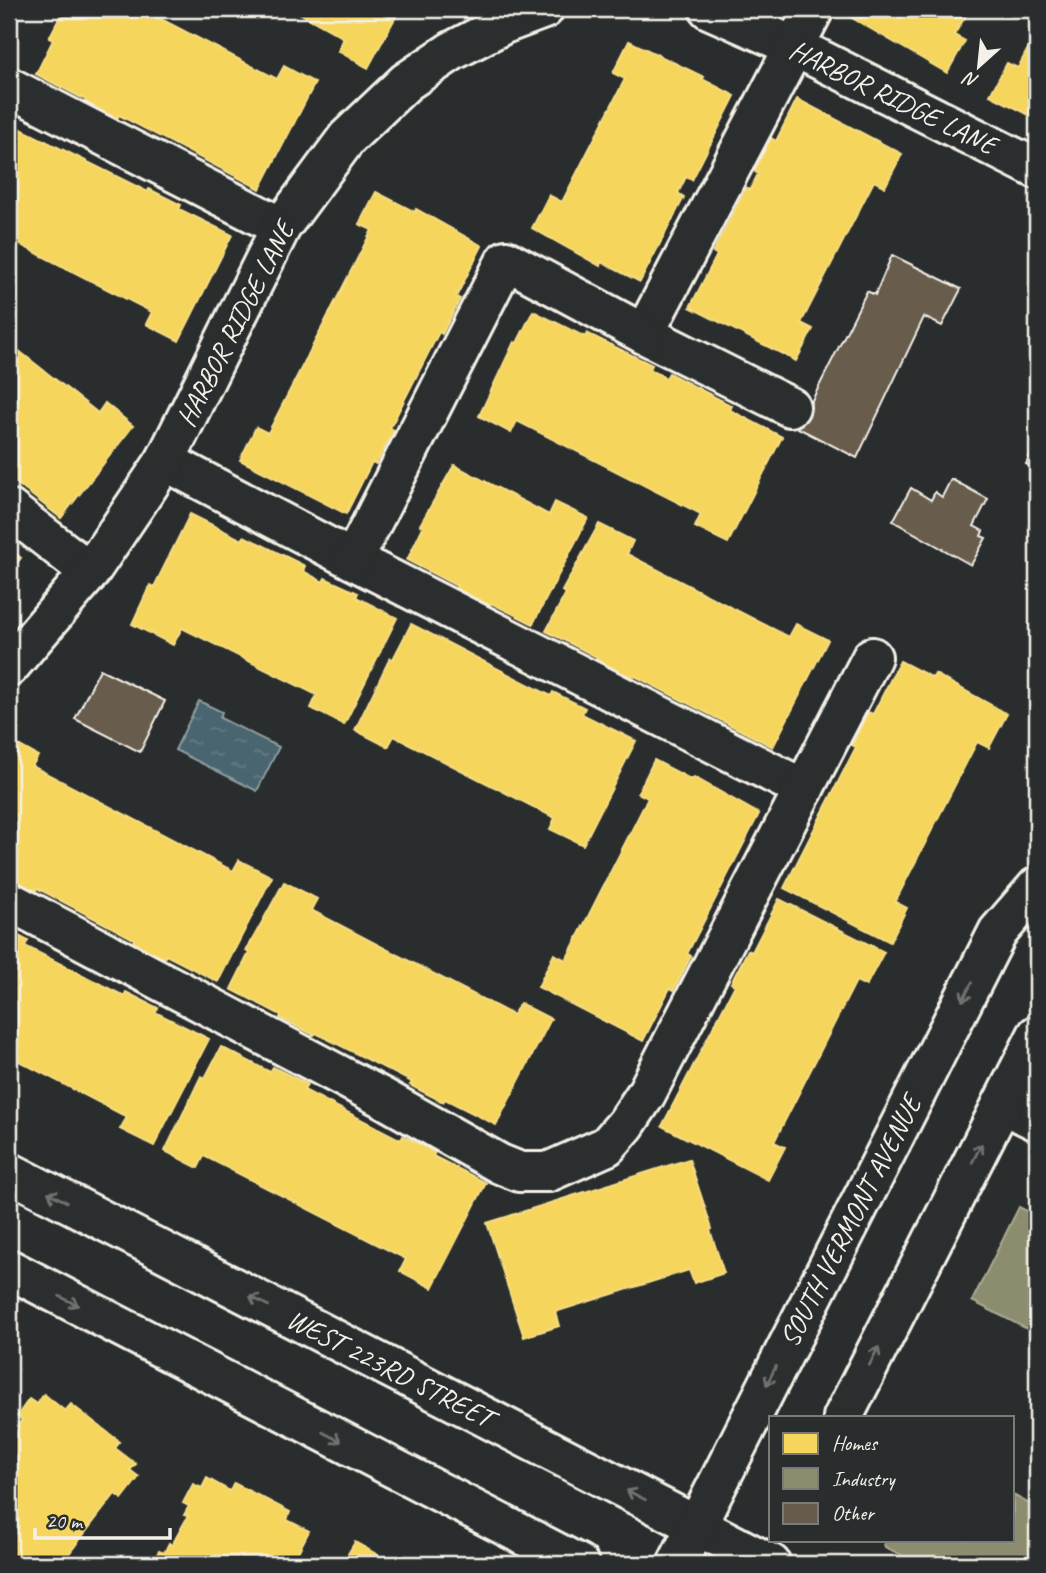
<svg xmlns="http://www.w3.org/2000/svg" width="1046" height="1573" font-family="Caveat,sans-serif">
	<defs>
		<pattern id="water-ripples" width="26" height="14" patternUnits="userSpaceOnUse" patternTransform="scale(1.75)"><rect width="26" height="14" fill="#4a656f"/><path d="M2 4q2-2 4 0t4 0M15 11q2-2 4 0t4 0" fill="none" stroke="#657c84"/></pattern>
	</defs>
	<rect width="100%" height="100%" fill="#2a2d2e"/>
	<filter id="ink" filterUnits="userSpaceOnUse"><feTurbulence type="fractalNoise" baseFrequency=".0143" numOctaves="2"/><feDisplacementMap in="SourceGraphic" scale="14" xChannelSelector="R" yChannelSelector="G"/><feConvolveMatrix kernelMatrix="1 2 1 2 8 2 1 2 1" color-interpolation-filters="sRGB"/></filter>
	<g filter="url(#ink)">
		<polygon fill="url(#water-ripples)" stroke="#8e9d9f" stroke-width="2" points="199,701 222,712 220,718 279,747 257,791 175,750"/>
		<g fill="#f6d55c" stroke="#f5dd86" stroke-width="2">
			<polygon points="64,9 142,9 277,79 284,66 315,83 260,189 119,115 117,119 85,103 86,100 36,74 53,40 49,38"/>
			<polygon points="292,9 400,9 368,68 338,51 344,38"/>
			<polygon points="848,9 970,9 954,35 965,41 947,73 845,14"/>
			<polygon points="1037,31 1037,119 990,95 1007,63 1018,68"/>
			<polygon points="629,41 704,77 702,79 735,96 692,180 686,177 678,193 684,197 640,282 601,262 600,266 532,228 549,195 562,202 625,79 613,73"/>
			<polygon points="797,99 902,154 885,187 874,181 801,323 813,329 796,361 690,307 717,255 713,252 746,188 750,190 758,174 754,171 771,138 776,141"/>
			<polygon points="9,123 148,192 149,189 181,205 179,209 232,235 179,341 146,324 152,312 9,239"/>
			<polygon points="376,192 415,212 416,209 482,246 456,297 460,299 442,334 439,332 390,428 394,430 376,464 372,462 346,514 240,460 256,427 268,433 372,230 359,224"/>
			<polygon points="533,311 585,337 587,333 652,365 650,369 666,378 669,373 732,406 730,410 782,437 728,543 695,527 701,514 517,421 511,433 479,416 514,342 517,343"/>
			<polygon points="9,343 98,413 105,403 133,426 61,518 15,482 12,486 9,483"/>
			<polygon points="454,465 549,515 555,502 588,518 533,624 491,603 489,607 455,590 457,586 407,560 423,527 420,525"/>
			<polygon points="190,514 242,540 244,536 305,566 303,571 323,582 325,578 358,593 356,597 397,618 344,725 311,708 317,695 182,628 173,645 132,624 150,585 154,587"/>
			<polygon points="599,524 633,541 627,554 789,637 796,624 828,640 773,747 633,675 631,679 596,661 597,657 546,631 566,593 562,591"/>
			<polygon points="9,548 21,558 9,573"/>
			<polygon points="411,624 551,696 553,692 585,708 582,714 636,741 583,845 550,829 555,818 394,736 388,747 355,730 390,658 393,659"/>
			<polygon points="900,661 933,678 935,674 1007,714 989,748 977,742 895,902 907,908 890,942 784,888 856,747 852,745 868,712 873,714"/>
			<polygon points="9,740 38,756 32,766 233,871 239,860 272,877 218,982 166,955 164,959 133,942 134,939 37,888 35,892 9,878"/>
			<polygon points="654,760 692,780 694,777 759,814 687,954 691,956 674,990 670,988 643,1041 538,987 554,954 566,960 648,798 638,793"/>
			<polygon points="284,882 317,899 311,910 513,1015 520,1003 551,1019 496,1125 445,1099 443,1102 410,1085 412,1082 316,1033 314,1035 280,1018 281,1015 231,989 249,953 246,951"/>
			<polygon points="779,899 884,952 866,986 856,981 774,1142 785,1147 768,1180 662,1126 735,985 731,983 748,950 752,952"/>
			<polygon points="9,931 28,941 25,946 124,996 126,992 158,1008 155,1012 209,1039 154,1146 120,1129 127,1117 9,1056"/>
			<polygon points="221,1047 270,1072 273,1067 307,1084 304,1090 401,1140 403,1136 435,1152 433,1156 486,1183 432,1288 400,1271 406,1259 204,1156 198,1168 165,1151 201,1076 205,1078"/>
			<polygon points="689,1159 712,1229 710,1230 724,1273 694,1283 689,1270 555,1312 559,1326 524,1337 487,1223"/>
			<polygon points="44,1394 65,1411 71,1404 120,1442 115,1448 136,1464 130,1470 139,1477 122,1499 115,1494 61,1564 9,1564 9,1442 19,1428 17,1426 22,1420 17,1416 29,1399 37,1404"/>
			<polygon points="207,1478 230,1491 234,1483 290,1512 287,1520 309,1531 294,1560 298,1561 296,1564 151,1564 159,1551 164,1553 169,1543 172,1545 188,1516 184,1515 189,1506 183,1503 193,1484 202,1488"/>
			<polygon points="355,1542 394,1564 342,1564"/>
		</g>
		<g fill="#8c8c6e" stroke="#abaa93" stroke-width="2">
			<polygon points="1019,1207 1037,1216 1037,1334 972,1301"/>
			<polygon points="1013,1495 1037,1508 1037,1564 920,1564 885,1547 883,1540 1013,1540"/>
		</g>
		<g fill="#675b4e" stroke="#f4f1e8" stroke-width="2">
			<polygon points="892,255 961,289 942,326 924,317 857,458 798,428 867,291 875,295"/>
			<polygon points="1037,441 1037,470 1026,464"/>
			<polygon points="951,479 988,499 974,526 983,531 981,536 986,538 971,565 893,521 911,488 931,500 935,492 942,497"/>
			<polygon points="100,669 165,701 140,752 75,719"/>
		</g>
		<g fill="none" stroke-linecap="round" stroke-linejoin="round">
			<defs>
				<g id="minor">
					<polyline points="709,9 793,46 1037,169"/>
					<polyline points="9,87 281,227"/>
					<polyline points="790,407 644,334 814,9"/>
					<polyline points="165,461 353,560 804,789"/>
					<polyline points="9,509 90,572"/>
					<polyline points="353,560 506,260 644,334"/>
					<polyline points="9,667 90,572 165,461 281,227 347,138 406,82 452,51 504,24 544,9"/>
					<polyline points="9,901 383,1098 500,1164 520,1172 548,1172 607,1146 626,1124 646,1094 872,657"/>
					<polyline points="1002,1104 1037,1121"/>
				</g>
				<g id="major">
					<polyline points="9,1172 771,1564"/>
					<polyline points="9,1269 579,1564"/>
					<polyline points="843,1417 1037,1035"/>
					<polyline points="677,1564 998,932 1037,887"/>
				</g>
			</defs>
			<use href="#minor" stroke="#f4f1e8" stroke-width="44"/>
			<use href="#major" stroke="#f4f1e8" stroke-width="44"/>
			<use href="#minor" stroke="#2a2d2e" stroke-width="38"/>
			<use href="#major" stroke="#2a2d2e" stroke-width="38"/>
		</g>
		<defs><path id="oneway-shaft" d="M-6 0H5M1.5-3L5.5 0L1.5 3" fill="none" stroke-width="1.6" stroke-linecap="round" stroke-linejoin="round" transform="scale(1.75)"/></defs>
		<g stroke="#71726f">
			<use href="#oneway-shaft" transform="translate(967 992) rotate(117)"/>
			<use href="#oneway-shaft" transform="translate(977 1153) rotate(-63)"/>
			<use href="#oneway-shaft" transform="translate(57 1197) rotate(-153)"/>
			<use href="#oneway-shaft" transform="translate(69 1301) rotate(27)"/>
			<use href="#oneway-shaft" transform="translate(259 1301) rotate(-153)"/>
			<use href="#oneway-shaft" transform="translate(874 1356) rotate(-63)"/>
			<use href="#oneway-shaft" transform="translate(771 1376) rotate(116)"/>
			<use href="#oneway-shaft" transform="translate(332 1437) rotate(27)"/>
			<use href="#oneway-shaft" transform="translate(636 1495) rotate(-153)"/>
		</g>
	</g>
	<g text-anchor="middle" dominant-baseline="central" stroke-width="7" stroke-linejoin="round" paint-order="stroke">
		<g font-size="28" fill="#f4f1e8" stroke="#2a2d2e">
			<text transform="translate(893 97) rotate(26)">HARBOR RIDGE LANE</text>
			<text transform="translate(235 324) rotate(-63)">HARBOR RIDGE LANE</text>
			<text transform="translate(850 1221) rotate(-63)">SOUTH VERMONT AVENUE</text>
			<text transform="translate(390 1368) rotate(27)">WEST 223RD STREET</text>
		</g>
	</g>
	<rect width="1046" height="1573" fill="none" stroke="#2a2d2e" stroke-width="35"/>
	<rect x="18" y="18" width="1011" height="1538" fill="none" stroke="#f4f1e8" stroke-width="2.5" filter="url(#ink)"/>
	<rect x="769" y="1416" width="245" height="126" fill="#2a2d2e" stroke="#7b7b78" stroke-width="2"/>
	<rect x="783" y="1433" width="35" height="21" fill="#f6d55c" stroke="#7b7b78" stroke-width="2"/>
	<text x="832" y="1450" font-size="21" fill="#f4f1e8">Homes</text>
	<rect x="783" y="1468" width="35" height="21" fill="#8c8c6e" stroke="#7b7b78" stroke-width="2"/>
	<text x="832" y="1486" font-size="21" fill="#f4f1e8">Industry</text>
	<rect x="783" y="1503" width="35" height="21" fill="#675b4e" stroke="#7b7b78" stroke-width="2"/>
	<text x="832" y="1520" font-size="21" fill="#f4f1e8">Other</text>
	<g transform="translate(979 66) rotate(207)" stroke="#2a2d2e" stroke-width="5" paint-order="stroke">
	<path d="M0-5L12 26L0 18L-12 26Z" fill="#f4f1e8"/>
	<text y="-10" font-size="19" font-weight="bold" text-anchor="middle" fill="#f4f1e8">N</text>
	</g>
	<path d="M35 1528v10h135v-10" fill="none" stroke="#f4f1e8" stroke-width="3.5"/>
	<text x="46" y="1528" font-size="21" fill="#f4f1e8" stroke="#2a2d2e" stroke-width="5" paint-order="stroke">20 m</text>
</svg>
